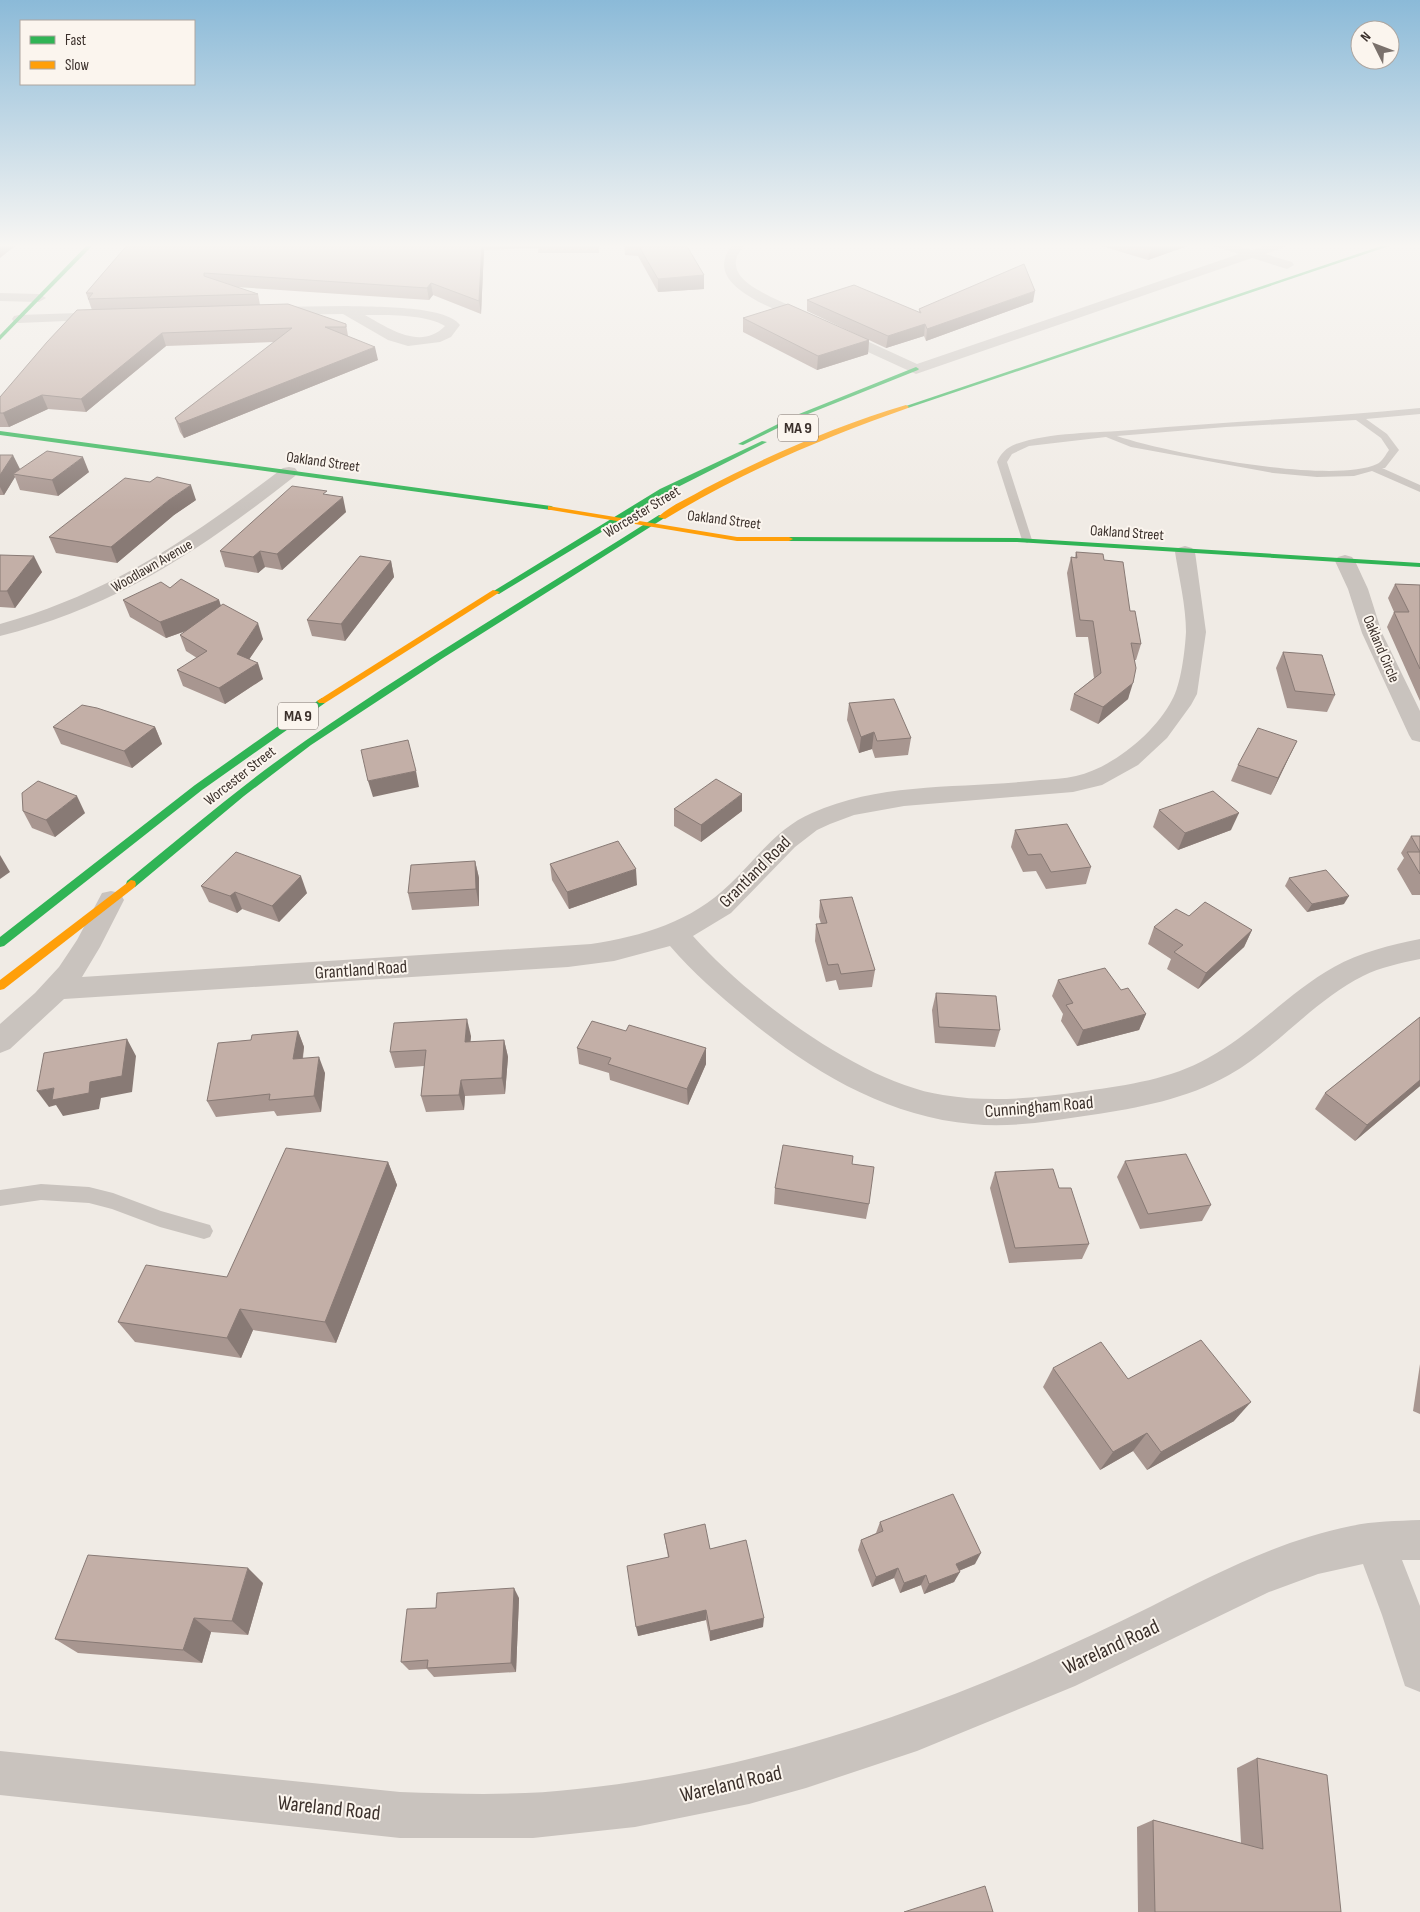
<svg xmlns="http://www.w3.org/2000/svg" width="1420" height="1912" font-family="'Sofia Sans Condensed',sans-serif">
	<rect width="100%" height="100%" fill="#f0ebe5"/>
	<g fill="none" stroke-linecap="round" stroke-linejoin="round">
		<g fill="#c9c3be" fill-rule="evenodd">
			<path d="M1420 408V414L1366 419 1387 434 1399 450 1385 468H1382L1420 485V492L1372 471 1354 476 1317 477 1273 473 1131 447 1106 437 1029 446 1012 454 1007 462 1032 540 1027 543 1022 540 997 462C1001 453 1006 448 1016 444 1050 432 1096 433 1132 430 1228 421 1324 418 1420 408ZM1356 420 1381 438 1389 450C1386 454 1382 462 1377 464 1332 485 1167 453 1117 436L1226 427Z"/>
			<polygon points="41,1184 89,1187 113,1193 161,1211 210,1225 213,1231 210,1237 204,1239 160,1227 112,1209 89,1203 41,1200 0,1206 0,1190"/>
		</g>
		<g fill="#c9c3be" fill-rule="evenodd">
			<path d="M734 243H747C743 248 737 253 736 260 733 279 758 290 771 297L917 364 1239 254 1213 246 1211 243H1230L1252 250 1272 243H1290L1288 246 1265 254 1292 262 1294 265 1287 269 1252 258 916 374 761 303C736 290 709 271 734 243Z"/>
			<polygon points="0,293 39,294 46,298 39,302 0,301"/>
			<path d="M346 306C371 307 446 305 460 325L451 337 440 342 408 346 388 340 343 314 268 315 261 311 268 307ZM365 315C387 315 426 314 445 326 421 351 388 328 365 315Z"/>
			<polygon points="108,312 113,313 115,316 113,319 19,323 14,322 12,319 14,316 19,315"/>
			<path d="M289 467 295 468 298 472 295 476C202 549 116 607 0 636V624C109 594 194 536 283 468Z"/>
			<path d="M1185 546 1192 548 1195 552 1206 632 1197 694 1191 705 1167 738 1138 765 1102 785 1073 792 904 806 854 815 830 824 817 830 795 847 731 913 693 936C747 997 861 1083 943 1095 991 1103 1038 1098 1086 1091 1128 1085 1171 1079 1208 1058 1254 1033 1289 992 1334 967 1360 952 1391 945 1420 939V959C1401 963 1381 967 1363 976 1313 1001 1278 1047 1229 1075 1187 1099 1138 1108 1091 1115 1052 1121 1011 1128 972 1124 886 1116 813 1072 748 1019 720 996 693 973 670 946L614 961 568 967 64 999 10 1049 0 1053V1024L35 993 59 967 77 940 102 893 111 891 120 893 124 900 100 947 82 977 591 944C643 936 691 922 730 884 756 859 777 828 812 813 883 781 964 789 1040 780 1052 779 1064 779 1076 776 1112 768 1155 733 1172 700 1181 685 1185 650 1186 632 1186 606 1179 578 1175 552L1178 548Z"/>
			<polygon points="1345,555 1352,557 1355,561 1368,589 1382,633 1420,711 1420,742 1412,740 1409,735 1362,633 1348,589 1335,561 1338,557"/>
			<path d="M1420 1520V1560H1402L1420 1606V1692L1405 1686 1382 1615 1363 1564 1318 1574 1269 1592 1075 1686 917 1751 806 1788 749 1804 635 1827 533 1838H400L0 1795V1751L400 1792C459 1794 518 1796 577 1789 734 1773 886 1725 1030 1663 1071 1645 1112 1626 1152 1606 1215 1574 1281 1540 1351 1526 1374 1521 1397 1521 1420 1520Z"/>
		</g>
		<g fill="#30b455" fill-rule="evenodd">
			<polygon points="89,243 95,243 0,340 0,335"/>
			<polygon points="1390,243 1398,243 908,408 903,407"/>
			<polygon points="916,367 919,369 918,370 798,418 743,445 738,444 794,416"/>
			<polygon points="0,431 551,506 555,508 551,510 0,435"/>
			<polygon points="762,441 767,442 666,493 499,594 492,592 660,489"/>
			<path d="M659 515 666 517 443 658 311 745 244 796 135 887H127L126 884 127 881C186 833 243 784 305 741 420 661 541 590 659 515Z"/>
			<polygon points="786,537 1017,538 1420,563 1420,567 1017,542 789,541 786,541"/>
			<polygon points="322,698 325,699 325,703 202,790 4,946 0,947 0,937 195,785 277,727"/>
		</g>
		<g fill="#ff9f0a" fill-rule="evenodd">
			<path d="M906 405 909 407 908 408C823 438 742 472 665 519L658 517C671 505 689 498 704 489 767 456 838 425 906 405Z"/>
			<polygon points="548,506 737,537 789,537 793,539 789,541 737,541 551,510 548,510"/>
			<polygon points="493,590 500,592 325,703 319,703 317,701"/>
			<polygon points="131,880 135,881 136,884 135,887 4,989 0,990 0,980"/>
		</g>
	</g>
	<g fill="#a89690">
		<polygon points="129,243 599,243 599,253 538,253 538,248 484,250 481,314 433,295 429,300 236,287 258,294 260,305 346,324 348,336 378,360 184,438 180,432 175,418 274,342 166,346 86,412 48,409 9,427 0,427 0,397 92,310 86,293"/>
		<polygon points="624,243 685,243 704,275 704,289 658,292 638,256 625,255"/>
		<polygon points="1091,243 1196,243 1148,260"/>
		<polygon points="807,300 919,312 919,309 1033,302 926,341 924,336 886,348 869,340 868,354 817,370 743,332 743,318 864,338 807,311"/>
		<polygon points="0,455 20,469 19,471 89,472 58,496 20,490 15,477 4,495 0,495"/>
		<polygon points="328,495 346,512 282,570 265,567 258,573 225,567 220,551"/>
		<polygon points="196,500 174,515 117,563 56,553 49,537"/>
		<polygon points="1076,552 1104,560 1130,611 1141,644 1136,660 1135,660 1128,699 1098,724 1070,710 1074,694 1094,678 1088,637 1076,637 1067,573 1071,557 1075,558"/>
		<polygon points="0,555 42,572 15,608 0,607"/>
		<polygon points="391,561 394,577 345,641 312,636 307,620"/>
		<polygon points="1395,584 1420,585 1420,701 1387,627 1394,612 1388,598"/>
		<polygon points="170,588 219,600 221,606 263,639 249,659 263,679 225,704 183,686 177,670 197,658 186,651 180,635 186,631 166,638 130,617 123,600"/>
		<polygon points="1283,652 1335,695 1327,712 1287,708 1276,668"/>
		<polygon points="849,703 911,738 908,755 875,758 872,749 859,753 847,720"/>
		<polygon points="53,727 155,727 162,744 132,768 61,744"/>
		<polygon points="1297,741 1271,795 1231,781 1238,765"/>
		<polygon points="674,809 742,811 701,842 674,826"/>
		<polygon points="1159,810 1231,830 1178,850 1153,827"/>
		<polygon points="23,811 85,813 55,837 32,828"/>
		<polygon points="1015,830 1091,867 1086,884 1046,889 1036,871 1023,872 1011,847"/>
		<polygon points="1411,836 1420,836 1420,895 1412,895 1397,869 1404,858 1401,853"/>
		<polygon points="475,861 479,878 479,906 412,910 408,893"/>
		<polygon points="550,864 637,885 569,909 552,880"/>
		<polygon points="1289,878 1344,904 1307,912 1285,886"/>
		<polygon points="201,886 307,893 279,922 242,909 237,913 209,902"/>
		<polygon points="820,900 875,970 872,987 839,990 836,980 826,982 815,941 816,924 821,924 819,917"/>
		<polygon points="1189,916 1252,930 1244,947 1198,989 1167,969 1171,959 1148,944 1154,927"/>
		<polygon points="1058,980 1121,990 1146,1014 1139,1030 1077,1046 1061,1021 1063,1014 1052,996"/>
		<polygon points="936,993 1000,1030 995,1047 935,1043 932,1010"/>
		<polygon points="1420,1017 1420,1086 1355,1141 1315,1109 1325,1093"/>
		<polygon points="298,1031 304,1047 303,1058 325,1073 321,1112 277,1116 274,1111 216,1117 207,1101 251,1040"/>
		<polygon points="626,1031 706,1048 706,1064 688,1105 610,1080 609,1073 579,1064 577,1048"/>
		<polygon points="471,1036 470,1042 504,1040 508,1057 505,1094 465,1096 464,1110 426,1112 421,1096 424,1066 395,1068 390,1052"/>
		<polygon points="1125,1161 1211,1205 1202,1221 1140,1229 1117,1177"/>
		<polygon points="388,1162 397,1185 336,1343 253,1330 241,1358 135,1342 118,1322 227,1277"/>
		<polygon points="852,1164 869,1204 866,1219 774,1204 775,1188"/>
		<polygon points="995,1172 1059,1188 1089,1244 1082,1259 1009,1263 990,1188"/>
		<polygon points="1420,1364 1420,1414 1413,1411"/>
		<polygon points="1053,1368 1128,1379 1234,1421 1147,1470 1133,1451 1100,1470 1043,1387"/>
		<polygon points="880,1522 975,1564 959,1571 954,1582 924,1594 921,1585 900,1593 894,1578 872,1587 858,1550 861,1540 876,1533"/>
		<polygon points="664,1534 710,1549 763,1627 710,1641 706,1620 638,1636 668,1557"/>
		<polygon points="263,1583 248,1635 211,1632 202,1663 78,1653 55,1639"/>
		<polygon points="519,1598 516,1672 434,1677 427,1669 409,1670 401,1662 436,1608"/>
		<polygon points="1257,1758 1341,1912 1138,1912 1137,1827 1153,1820 1241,1843 1237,1768"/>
	</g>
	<g fill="#887a75">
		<polygon points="0,243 19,243 0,258"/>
		<polygon points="482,243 483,243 484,250 481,314 479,301"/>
		<polygon points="1166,243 1196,243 1148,260 1151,248"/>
		<polygon points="704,275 704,289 658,292 658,279"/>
		<polygon points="431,283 433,295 429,300 427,288"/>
		<polygon points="1035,291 1033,302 926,341 927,329"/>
		<polygon points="925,324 924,336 886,348 888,336"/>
		<polygon points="162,333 166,346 86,412 81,399"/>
		<polygon points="869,340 868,354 817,370 818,356"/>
		<polygon points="375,347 378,360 184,438 179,424"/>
		<polygon points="42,395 48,409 9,427 3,413"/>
		<polygon points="13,455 20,469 16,475 13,474 15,477 4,495 0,487 0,475"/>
		<polygon points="83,457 89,472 58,496 52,480"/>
		<polygon points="191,485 196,500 174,515 117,563 111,547 169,500"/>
		<polygon points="343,497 346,512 282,570 277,554"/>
		<polygon points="260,551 265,567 258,573 253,557"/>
		<polygon points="34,556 42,572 15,608 7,591"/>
		<polygon points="391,561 394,577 345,641 341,624"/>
		<polygon points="219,600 224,617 166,638 160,622"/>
		<polygon points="258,623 263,639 242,670 237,654"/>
		<polygon points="258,663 263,679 225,704 219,688"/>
		<polygon points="1133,683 1128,699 1098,724 1103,707"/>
		<polygon points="155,727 162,744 132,768 124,751"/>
		<polygon points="874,732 872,749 859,753 861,737"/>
		<polygon points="1297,741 1289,757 1271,795 1278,778"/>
		<polygon points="416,771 419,787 373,797 368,781"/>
		<polygon points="742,794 742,811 701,842 701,825"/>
		<polygon points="77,796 85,813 55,837 46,820"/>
		<polygon points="1239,813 1231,830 1178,850 1185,833"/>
		<polygon points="0,855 10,872 0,879"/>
		<polygon points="475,861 479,878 479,906 476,889"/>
		<polygon points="636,869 637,885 569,909 567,892"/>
		<polygon points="301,876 307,893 279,922 272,906"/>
		<polygon points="235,892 242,909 237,913 230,896"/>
		<polygon points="1349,896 1344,904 1307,912 1312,904"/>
		<polygon points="1252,930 1244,947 1198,989 1206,973"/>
		<polygon points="1146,1014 1139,1030 1077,1046 1083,1030"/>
		<polygon points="467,1019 471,1036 469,1059 465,1042"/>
		<polygon points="298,1031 304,1047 300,1075 293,1059"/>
		<polygon points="127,1039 136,1056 132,1092 101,1098 99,1109 63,1116 56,1105 49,1107 37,1091 90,1082"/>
		<polygon points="504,1040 508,1057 505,1094 502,1078"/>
		<polygon points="706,1048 706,1064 688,1105 687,1089"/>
		<polygon points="319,1057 325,1073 321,1112 314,1096"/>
		<polygon points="461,1080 465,1096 464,1110 459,1095"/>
		<polygon points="1420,1080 1420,1086 1355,1141 1367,1125"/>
		<polygon points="388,1162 397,1185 336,1343 325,1322"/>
		<polygon points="240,1309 253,1330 241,1358 227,1338"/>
		<polygon points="1251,1402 1234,1421 1147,1470 1161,1452"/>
		<polygon points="1147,1433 1133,1451 1100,1470 1113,1452"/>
		<polygon points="981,1553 975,1564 951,1574 956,1564"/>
		<polygon points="248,1568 263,1583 248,1635 232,1621"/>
		<polygon points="898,1568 894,1578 872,1587 876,1577"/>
		<polygon points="960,1572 954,1582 924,1594 929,1584"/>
		<polygon points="926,1575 921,1585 900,1593 904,1583"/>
		<polygon points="514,1588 519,1598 516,1672 511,1663"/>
		<polygon points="706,1610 706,1620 638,1636 636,1627"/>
		<polygon points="194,1618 211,1632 202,1663 183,1650"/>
		<polygon points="764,1618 763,1627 710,1641 710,1631"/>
	</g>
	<g fill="#c3afa7" stroke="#887a75">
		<polygon points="129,243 482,243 479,301 431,283 427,288 204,273 204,276 258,294 88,299 93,293 86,293"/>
		<polygon points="637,243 685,243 704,275 658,279"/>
		<polygon points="1134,243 1166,243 1151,248"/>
		<polygon points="1024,264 1035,291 927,329 925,324 888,336 807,300 854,285 921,313 919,309"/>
		<polygon points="288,304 346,324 346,327 325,327 375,347 179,424 175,418 292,328 162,333 81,399 42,395 3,413 0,413 0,397 47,342 77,310"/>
		<polygon points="788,304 869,340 818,356 743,318"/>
		<polygon points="47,451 83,457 52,480 13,474"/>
		<polygon points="0,455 13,455 0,475"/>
		<polygon points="157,477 191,485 169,500 111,547 49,537 125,478 150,482"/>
		<polygon points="292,486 327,491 323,494 343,497 277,554 260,551 253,557 220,551"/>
		<polygon points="1076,552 1103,554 1104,560 1123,562 1130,611 1135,611 1141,644 1131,643 1136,668 1133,683 1103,707 1074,694 1101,673 1093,621 1080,620 1071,557 1077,558"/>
		<polygon points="0,555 34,556 7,591 0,591"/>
		<polygon points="360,556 391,561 341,624 307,620"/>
		<polygon points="181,579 219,600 160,622 123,600 161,582 170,588"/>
		<polygon points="1395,584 1420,585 1420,669 1394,612 1409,612"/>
		<polygon points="223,604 258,623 237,654 258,663 219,688 177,670 207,651 180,635"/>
		<polygon points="1283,652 1322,655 1335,695 1295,691"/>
		<polygon points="894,699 911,738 877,741 874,732 861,737 849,703"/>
		<polygon points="82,705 97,708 155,727 124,751 53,727"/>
		<polygon points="1258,728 1297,741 1278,778 1238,765"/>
		<polygon points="408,740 416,771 368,781 361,750"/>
		<polygon points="716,779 742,794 701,825 674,809"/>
		<polygon points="38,781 77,796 46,820 23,811 22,793"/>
		<polygon points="1213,791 1239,813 1185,833 1159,810"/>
		<polygon points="1067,824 1091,867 1051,872 1041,854 1028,855 1015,830"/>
		<polygon points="1411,836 1420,836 1420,874 1407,852 1420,852"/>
		<polygon points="618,841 636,869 567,892 550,864"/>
		<polygon points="236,852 301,876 272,906 235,892 230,896 201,886"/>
		<polygon points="475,861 476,889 408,893 411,865"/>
		<polygon points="1326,870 1349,896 1312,904 1289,878"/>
		<polygon points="852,897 875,970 841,974 838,964 828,965 816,924 827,923 820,900"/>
		<polygon points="1205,902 1252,930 1206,973 1174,952 1183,945 1154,927 1176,909 1189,916"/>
		<polygon points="1105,968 1121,990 1128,988 1146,1014 1083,1030 1066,1005 1073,1003 1058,980"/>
		<polygon points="936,993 996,996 1000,1030 939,1027"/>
		<polygon points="1420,1017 1420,1080 1367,1125 1325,1093"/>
		<polygon points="467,1019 465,1042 504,1040 502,1078 461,1080 459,1095 421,1096 426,1050 390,1052 394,1023"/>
		<polygon points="592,1021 626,1031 629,1025 706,1048 687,1089 608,1064 611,1058 577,1048"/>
		<polygon points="298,1031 293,1059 319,1057 314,1096 269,1100 270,1094 207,1101 218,1043 251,1040 252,1035"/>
		<polygon points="127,1039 122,1076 90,1082 89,1093 52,1100 54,1088 37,1091 44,1053"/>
		<polygon points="783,1145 853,1156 852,1164 874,1167 869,1204 775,1188"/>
		<polygon points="286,1148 388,1162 325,1322 240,1309 227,1338 118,1322 146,1265 227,1277"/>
		<polygon points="1186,1154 1211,1205 1148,1214 1125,1161"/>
		<polygon points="1053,1169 1059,1188 1071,1188 1089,1244 1015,1248 995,1172"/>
		<polygon points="1201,1340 1251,1402 1161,1452 1147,1433 1113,1452 1053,1368 1101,1342 1128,1379"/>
		<polygon points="953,1494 981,1553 956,1564 960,1572 929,1584 926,1575 904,1583 898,1568 876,1577 861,1540 883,1531 880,1522"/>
		<polygon points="705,1524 710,1549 746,1540 764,1618 710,1631 706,1610 636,1627 627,1566 669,1557 664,1534"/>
		<polygon points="88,1555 248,1568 232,1621 194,1618 183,1650 55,1639"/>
		<polygon points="514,1588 511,1663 427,1668 428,1660 401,1662 407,1609 436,1608 437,1593"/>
		<polygon points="1257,1758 1327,1775 1341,1912 1155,1912 1153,1820 1263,1849"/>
		<polygon points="985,1886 993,1912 904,1912"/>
	</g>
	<linearGradient id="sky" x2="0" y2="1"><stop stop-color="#8bbad8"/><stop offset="0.48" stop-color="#f8f6f3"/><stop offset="1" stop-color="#f8f6f3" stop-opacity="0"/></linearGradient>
	<rect width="1420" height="511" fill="url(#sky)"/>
	<g text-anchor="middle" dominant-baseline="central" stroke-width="4" stroke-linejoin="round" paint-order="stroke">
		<g font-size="15" fill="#3b302b" stroke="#fbf5ee">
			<text transform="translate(323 462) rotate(8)">Oakland Street</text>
			<text transform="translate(642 512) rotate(-31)">Worcester Street</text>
			<text transform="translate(724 520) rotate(7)">Oakland Street</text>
			<text transform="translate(1127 533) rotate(4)">Oakland Street</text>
			<text transform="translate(152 566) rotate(-30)">Woodlawn Avenue</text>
			<text transform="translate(1381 649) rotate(67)">Oakland Circle</text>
			<text transform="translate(240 776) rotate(-38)">Worcester Street</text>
		</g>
		<g fill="#fbf5ee" stroke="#756b66" stroke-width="1">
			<rect x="778" y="414.5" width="40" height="27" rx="4"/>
			<rect x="278" y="702.5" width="40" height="27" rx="4"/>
		</g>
		<g font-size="16" font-weight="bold" fill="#3b302b">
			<text x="798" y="428">MA 9</text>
			<text x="298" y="716">MA 9</text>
		</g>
		<g font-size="18" fill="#3b302b" stroke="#fbf5ee">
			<text transform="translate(755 872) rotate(-45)">Grantland Road</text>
			<text transform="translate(361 970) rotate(-4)">Grantland Road</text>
			<text transform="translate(1039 1107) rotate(-5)">Cunningham Road</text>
		</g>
		<g font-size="21" fill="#3b302b" stroke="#fbf5ee">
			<text transform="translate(1111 1647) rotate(-25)">Wareland Road</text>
			<text transform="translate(731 1784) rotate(-13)">Wareland Road</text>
			<text transform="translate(329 1808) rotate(6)">Wareland Road</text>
		</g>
	</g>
	<rect x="20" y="20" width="175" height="65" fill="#fbf5ee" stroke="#aea6a0"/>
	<rect x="30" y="36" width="25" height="8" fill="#30b455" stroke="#aea6a0"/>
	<text x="65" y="45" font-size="15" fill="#3b302b">Fast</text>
	<rect x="30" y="61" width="25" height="8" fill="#ff9f0a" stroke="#aea6a0"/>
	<text x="65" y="70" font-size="15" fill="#3b302b">Slow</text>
	<g transform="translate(1375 45) rotate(312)"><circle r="24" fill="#fbf5ee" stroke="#aea6a0"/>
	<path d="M0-4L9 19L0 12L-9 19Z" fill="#7a716c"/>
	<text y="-8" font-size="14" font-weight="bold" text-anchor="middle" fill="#3b302b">N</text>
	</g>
</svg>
